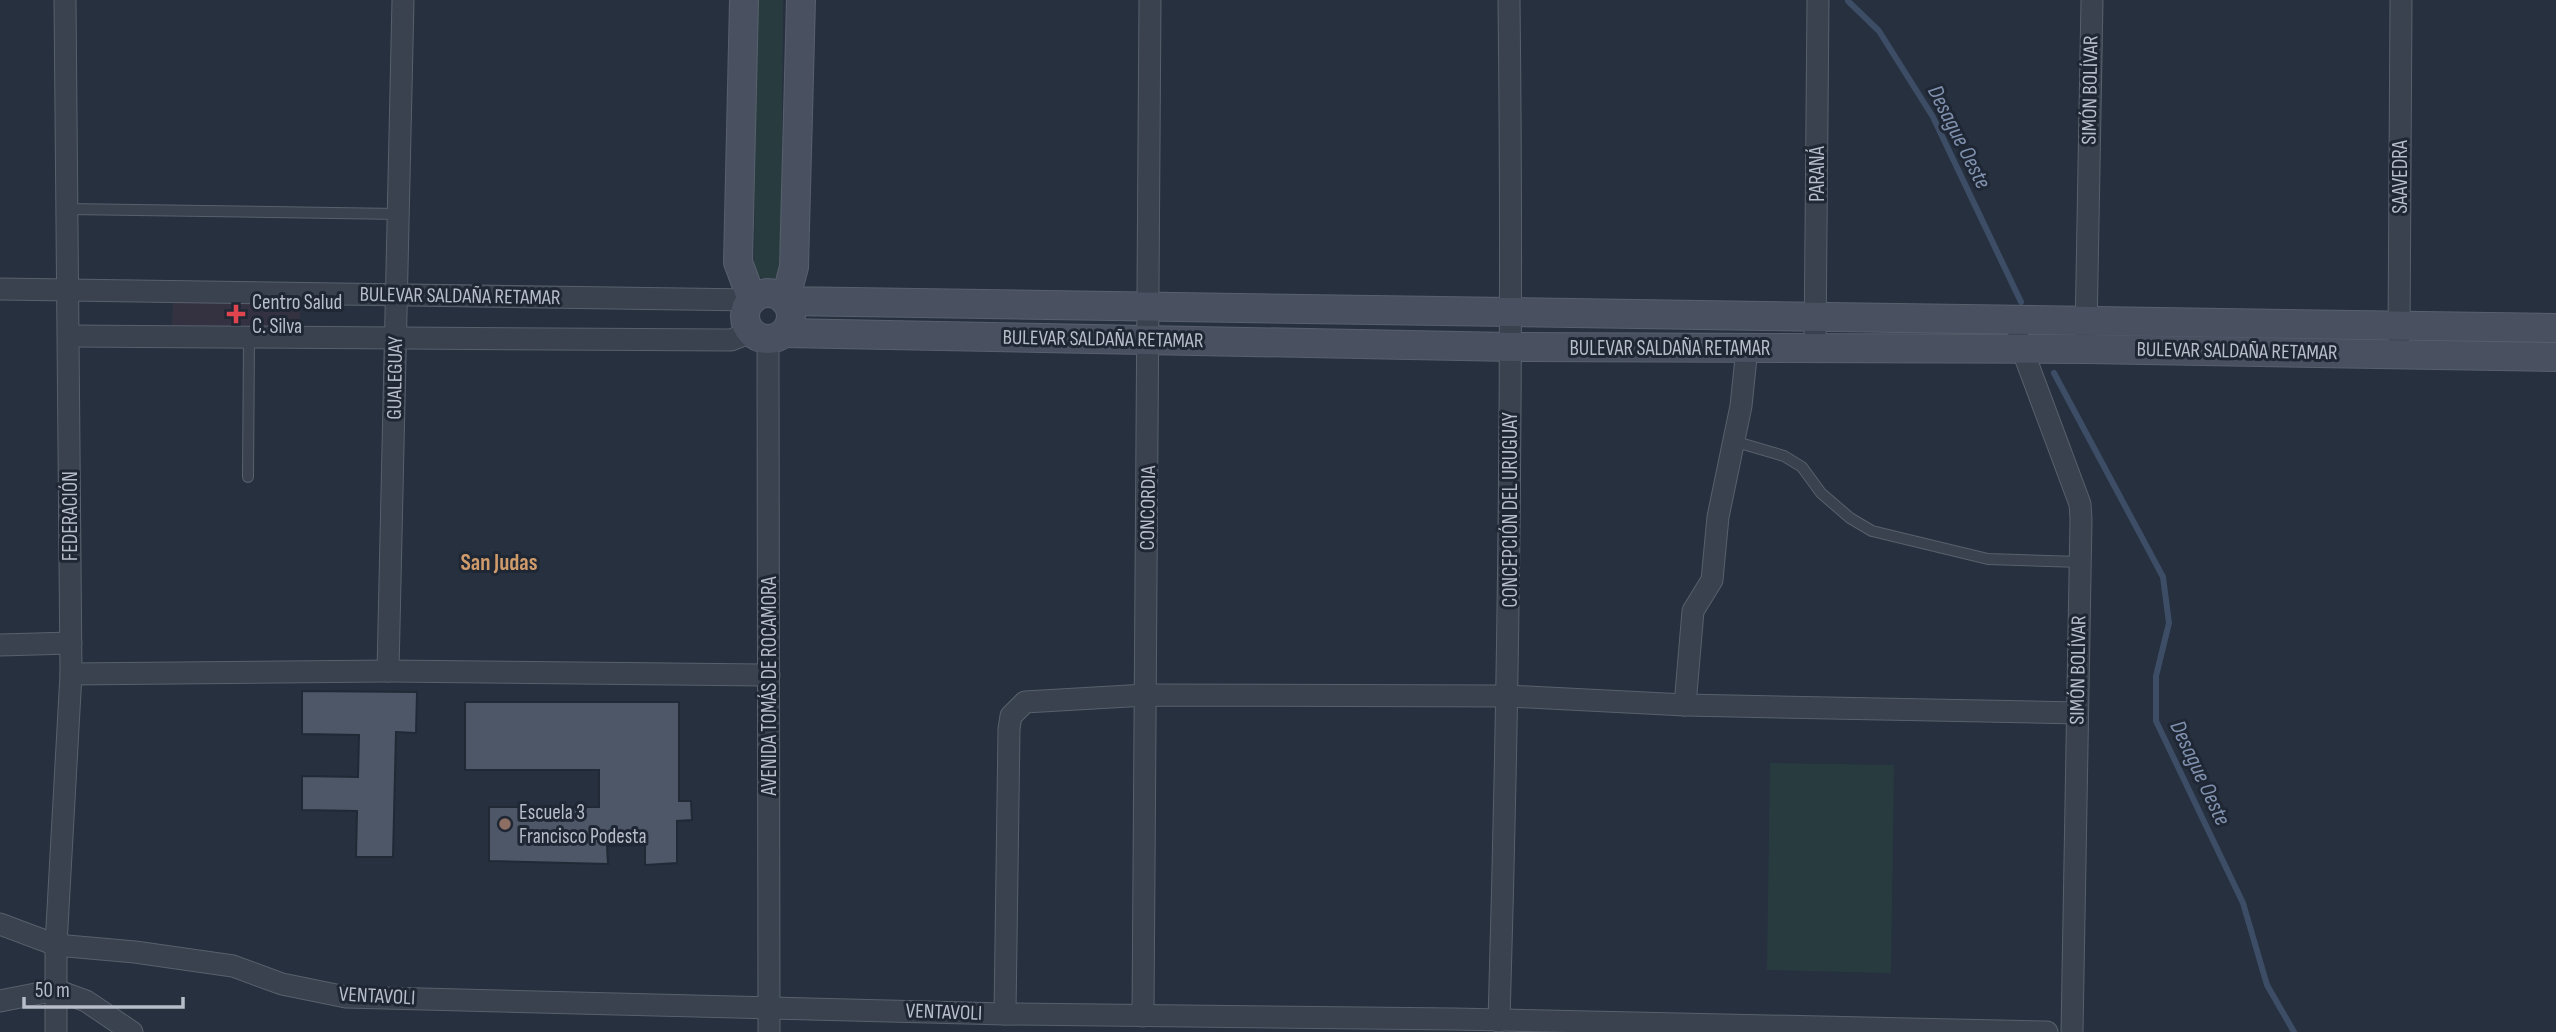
<svg xmlns="http://www.w3.org/2000/svg" width="2556" height="1032" font-family="'Sofia Sans Condensed',sans-serif">
	<rect width="100%" height="100%" fill="#26303f"/>
	<polygon fill="#343240" points="173,297 301,299 300,330 172,328"/>
	<g fill="#283c40">
		<polygon points="757,0 783,0 781,269 773,281 767,282 754,272"/>
		<polygon points="1770,763 1894,765 1891,973 1767,970"/>
	</g>
	<g fill="none" stroke-linecap="round" stroke-linejoin="round">
		<g stroke="#3d4d66" stroke-width="6">
			<polyline points="1848,1 1879,31 1933,117 2021,302"/>
			<polyline points="2054,373 2163,577 2169,623 2156,676 2156,721 2243,903 2267,985 2294,1032"/>
		</g>
	</g>
	<g fill="#4d5767" stroke="#212936" stroke-width="2">
		<polygon points="302,691 417,692 416,733 396,732 393,857 356,857 357,811 302,810 302,776 358,777 359,735 302,734"/>
		<polygon points="465,702 679,702 679,801 691,801 692,820 677,821 677,863 645,865 645,845 607,846 608,864 489,861 489,807 599,807 599,770 465,770"/>
	</g>
	<g fill="none" stroke-linecap="round" stroke-linejoin="round">
		<defs>
			<g id="lane">
				<polyline points="68,209 399,214"/>
				<polyline points="1733,441 1784,456 1802,467 1821,493 1850,518 1872,531 1988,559 2080,562"/>
				<polyline points="248,477 249,337"/>
			</g>
			<g id="street">
				<polyline points="0,289 752,300"/>
				<polyline points="2086,334 2092,0"/>
				<polyline points="69,336 731,340 751,332"/>
				<polyline points="2018,338 2080,504 2081,519 2072,1032"/>
				<polyline points="2399,338 2401,0"/>
				<polyline points="768,339 769,1032"/>
				<polyline points="1815,349 1818,0"/>
				<polyline points="0,645 71,643"/>
				<polyline points="388,671 403,0"/>
				<polyline points="71,674 388,671 769,675"/>
				<polyline points="1685,705 1693,611 1712,580 1718,517 1741,406 1747,348"/>
				<polyline points="0,924 56,945 135,952 233,966 282,984 346,997 1005,1014 1455,1019 2047,1032"/>
				<polyline points="0,1001 56,990 86,1001 132,1032"/>
				<polyline points="1005,1014 1009,729 1011,716 1025,702 1146,695 1508,696 1685,705 2077,713"/>
				<polyline points="1143,1016 1150,0"/>
				<path d="M1499 1021C1509 680 1513 340 1509 0"/>
				<polyline points="56,1032 56,945 71,674 65,0"/>
			</g>
			<g id="secondary">
				<polyline points="744,0 738,262 752,300"/>
				<polyline points="801,0 794,267 785,301 2556,328"/>
				<circle cx="768" cy="316" r="23"/>
				<polyline points="784,333 1511,347 2087,349 2556,357"/>
			</g>
		</defs>
		<use href="#lane" stroke="#58606c" stroke-width="12"/>
		<use href="#street" stroke="#58606c" stroke-width="23"/>
		<use href="#secondary" stroke="#58606c" stroke-width="30"/>
		<use href="#lane" stroke="#3a424f" stroke-width="10"/>
		<use href="#street" stroke="#3a424f" stroke-width="21"/>
		<use href="#secondary" stroke="#495161" stroke-width="28"/>
	</g>
	<path fill="#e0444e" stroke="#1f2734" stroke-width="2.5" d="M232.5 303.5h7v7h7v7h-7v7h-7v-7h-7v-7h7z"/>
	<circle fill="#8d6e63" stroke="#1f2734" stroke-width="2.5" cx="505" cy="824" r="7"/>
	<g text-anchor="middle" dominant-baseline="central" stroke-width="6" stroke-linejoin="round" paint-order="stroke">
		<g font-size="21" fill="#b7bdc9" stroke="#1f2734">
			<text transform="translate(2090 90) rotate(-89)">SIMÓN BOLÍVAR</text>
			<text transform="translate(1817 174) rotate(-90)">PARANÁ</text>
			<text transform="translate(2400 177) rotate(-90)">SAAVEDRA</text>
			<text transform="translate(460 296) rotate(1)">BULEVAR SALDAÑA RETAMAR</text>
			<text transform="translate(1103 339) rotate(1)">BULEVAR SALDAÑA RETAMAR</text>
			<text x="1670" y="348">BULEVAR SALDAÑA RETAMAR</text>
			<text transform="translate(2237 351) rotate(1)">BULEVAR SALDAÑA RETAMAR</text>
			<text transform="translate(395 378) rotate(-89)">GUALEGUAY</text>
			<text transform="translate(1148 508) rotate(-89)">CONCORDIA</text>
			<text transform="translate(1510 510) rotate(-90)">CONCEPCIÓN DEL URUGUAY</text>
			<text transform="translate(70 516) rotate(-90)">FEDERACIÓN</text>
			<text transform="translate(2078 670) rotate(-89)">SIMÓN BOLÍVAR</text>
			<text transform="translate(769 686) rotate(-90)">AVENIDA TOMÁS DE ROCAMORA</text>
			<text transform="translate(377 996) rotate(3)">VENTAVOLI</text>
			<text transform="translate(944 1012) rotate(2)">VENTAVOLI</text>
		</g>
		<g font-size="21" fill="#b7bdc9" stroke="#1f2734" text-anchor="start">
			<text x="252" y="302">Centro Salud<tspan x="252" dy="24">C. Silva</tspan></text>
			<text x="519" y="812">Escuela 3<tspan x="519" dy="24">Francisco Podesta</tspan></text>
		</g>
		<g font-size="23" font-style="italic" fill="#8092af" stroke="#1f2734">
			<text transform="translate(1959 137) rotate(63)">Desague Oeste</text>
			<text transform="translate(2200 773) rotate(65)">Desague Oeste</text>
		</g>
		<g font-size="23" font-weight="bold" fill="#d09b6b" stroke="#1f2734">
			<text x="499" y="563">San Judas</text>
		</g>
	</g>
	<path d="M24 997v10h159v-10" fill="none" stroke="#b7bdc9" stroke-width="3.5"/>
	<text x="35" y="997" font-size="21" fill="#b7bdc9" stroke="#1f2734" stroke-width="5" paint-order="stroke">50 m</text>
</svg>
